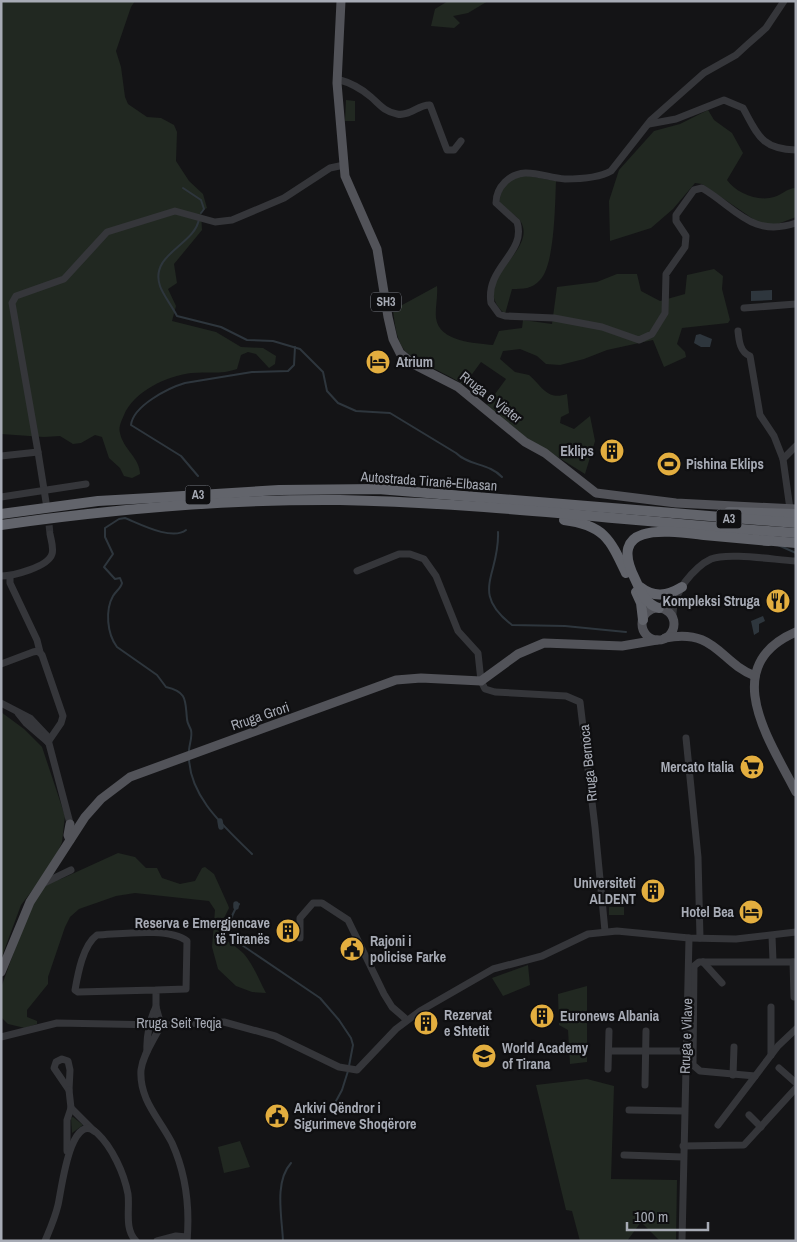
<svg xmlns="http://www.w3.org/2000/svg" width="797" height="1242" font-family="'Archivo Narrow',sans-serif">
	<rect width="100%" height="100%" fill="#141416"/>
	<g fill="#212821">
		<path d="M1 1H135L131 7 116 51 121 67 125 97 128 104 147 117 161 118 174 125 177 132 176 161 189 181 203 194 207 208 201 211 202 230 174 264 177 283 168 289 176 306 172 321 216 332 241 347 263 348 276 356 275 364 269 368 256 354 248 352 241 355 237 369C219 375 208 371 191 373 167 376 134 391 124 415 122 420 118 427 120 433 123 449 140 458 140 474L132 478 124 476 120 468 109 458 102 437 95 435 81 443 73 444 60 436 44 437 1 434Z"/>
		<polygon points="448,1 488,1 468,13 453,16 460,23 454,28 431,26 435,9"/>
		<polygon points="346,100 355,101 355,121 345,121"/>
		<path d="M708 110 714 120 732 133 743 153 727 180C736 193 758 202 774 197 782 195 787 188 796 188V217L775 225 759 223 702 184 695 183 673 209 651 228 610 241 609 201 619 170 654 131 680 124Z"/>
		<path d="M523 175 556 181C555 203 555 265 540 280 532 289 523 289 512 289L505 314C466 280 538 253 521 222 518 216 506 210 500 206 498 189 508 180 523 175Z"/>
		<path d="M714 269 723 276 722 289 730 320 728 323 682 328 677 344 685 352 686 357 664 367 653 340 607 350 584 359 560 365 546 364 537 356 520 349 503 351 500 359 515 372 529 375C542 386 547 401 567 394L569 413 561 417 560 423 574 429 590 416 595 441 585 474 524 436 487 405 506 379 481 362 464 385C452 376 411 359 405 351 396 339 395 325 393 310L437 286C438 297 435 308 436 318 439 342 475 343 493 345L499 331 522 328 523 320 552 324 557 287 597 282 617 274H637L641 291 660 301 685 294 687 275Z"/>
		<polygon points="1,712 24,729 42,747 65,816 62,842 59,849 47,871 21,905 1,959"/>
		<path d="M118 853 135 857 146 868H157L162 878 180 884 195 881 202 868 205 867 214 874 228 905 229 908 218 930C224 942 236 945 244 954 254 966 259 980 266 993L252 992 236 986 218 969 212 947 215 910 209 901 135 893 116 896 79 909 70 917 65 927 48 977V984L27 1010V1017L37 1021V1024L25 1028 8 1024 1 1017 2 985 29 910 44 887 49 882 61 879Z"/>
		<rect x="609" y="907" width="15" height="8"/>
		<polygon points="528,965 530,985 503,996 492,978"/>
		<polygon points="587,986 587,1062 570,1064 568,1030 559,1025 558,994"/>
		<polygon points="587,1079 614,1086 611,1179 677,1180 676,1241 660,1241 641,1222 627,1241 580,1241 572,1211 566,1210 536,1085"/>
		<polygon points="73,1117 83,1125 72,1133 71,1118"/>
		<polygon points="240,1141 250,1167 224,1173 218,1147"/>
	</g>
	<g fill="#2e363d">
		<polygon points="772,290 772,300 751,301 751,291"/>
		<polygon points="700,334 712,339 710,347 701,347 694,343 696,335"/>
		<polygon points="763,616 765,621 759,624 759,632 754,635 751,621"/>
	</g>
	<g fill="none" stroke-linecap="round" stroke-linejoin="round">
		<g stroke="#2e363d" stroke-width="2">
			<polyline points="183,188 201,200 204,209 201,213"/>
			<path d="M199 219C195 245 149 254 160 286 162 293 173 308 177 316L221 327 247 340 273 341 300 349 323 372 327 391 338 403 356 411 390 413 456 453C469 466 489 463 502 477"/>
			<path d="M198 476 181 456 131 425C133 406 168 388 185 383L252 372 288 371 294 365 295 347"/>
			<path d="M186 530C172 541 140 524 125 518L119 519 105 528V537L113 554 104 567 115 579 120 578 122 583C121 588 116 591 113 596 105 610 107 634 117 647L157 675 166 687C188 692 185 701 187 719 187 723 190 727 191 730 193 738 188 746 189 754"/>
			<path d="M498 532C500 575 469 592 512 625L565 626 626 632"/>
			<polyline points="778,545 796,553"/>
			<path d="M189 758C190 798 226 828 252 854"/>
			<path d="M239 904C230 915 228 926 233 939L320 998 339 1020 351 1038 353 1045 349 1066"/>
			<polyline points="335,1103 342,1090 348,1071"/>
			<path d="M283 1241C282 1217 274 1182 291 1163"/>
		</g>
		<g stroke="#2e363d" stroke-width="5.5">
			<polyline points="220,821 221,827"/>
			<polyline points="236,904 236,907"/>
		</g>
		<polyline stroke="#313236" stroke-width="7" stroke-dasharray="7 3.5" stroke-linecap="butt" points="48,515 50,534"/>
		<g stroke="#35363a" stroke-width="7">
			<path d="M784 1 766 28 748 44 736 55 704 73 651 120 611 171C599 178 578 179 565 179 544 178 523 164 505 182 499 188 496 194 496 203L517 222C527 253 485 267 491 303L499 314 505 316 554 318 602 327 639 340 652 334 665 313 666 274 685 247 686 236 676 221V215L694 190 702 188C736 208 752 238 796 223"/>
			<path d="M337 79C348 82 362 89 371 97 380 105 385 112 397 114 409 117 419 104 430 105L447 150H454L461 141"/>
			<path d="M649 124 676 119 724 100 743 108C758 135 761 149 796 150"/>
			<polyline points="744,308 796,304"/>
			<path d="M738 331C739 341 740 352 750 356L760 415 774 436 783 459"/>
			<polyline points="38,452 46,502"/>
			<polyline points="1,456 38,452 12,303 16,296 64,279 107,232 175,211 215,222 232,220 284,198 330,168 344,165"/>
			<polyline points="1,497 86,484"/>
			<polyline points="790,509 783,459 796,446"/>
			<polyline points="357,571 399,554 410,554 424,559 436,576 458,631 478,653 481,681 485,689 495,692 566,696 580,702 595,827 605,931"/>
			<path d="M1 576C13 576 48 567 52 554 54 548 51 540 50 534"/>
			<polyline points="10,576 10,583 37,640 40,652"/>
			<polyline points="659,608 677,593"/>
			<path d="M673 618C672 604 678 593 685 582 692 573 700 564 711 559 728 552 775 560 796 561"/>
			<polyline points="1,664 33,652 38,651 42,655 63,716 61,723 48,742"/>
			<polyline points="1,703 30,718 47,736 71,827"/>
			<polyline points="18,713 26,723 48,742"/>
			<polyline points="686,738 698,857 700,938"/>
			<polyline points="44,883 71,870"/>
			<polyline points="772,936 773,961"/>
			<polyline points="300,938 300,918 313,903 322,903 348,920 384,994 392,1007 407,1020"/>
			<polyline points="703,962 722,983"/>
			<polyline points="793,962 794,997"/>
			<path d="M156 990 186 989 187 941C169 927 121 934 97 935 83 945 78 973 75 990L78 992 156 990V1007L161 1025C154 1040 143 1054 141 1070 139 1100 160 1119 172 1143 186 1174 190 1207 187 1241"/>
			<polyline points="771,1007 771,1055"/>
			<polyline points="1,1037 57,1023 161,1025 224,1022 275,1036 339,1067 357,1070 396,1029 420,1011 493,969 542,956 588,934 617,931 689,938 736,939 796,932"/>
			<path d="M147 1051C146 1038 150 1018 156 1007"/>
			<polyline points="609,1051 686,1051"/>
			<polygon points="62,1059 68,1061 70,1070 69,1090 54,1068 56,1062"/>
			<polyline points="779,1068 796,1083"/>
			<polyline points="608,1069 609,1031"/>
			<polyline points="733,1075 734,1047"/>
			<polyline points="755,1076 700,1071 693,1065 694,966 699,962 796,962"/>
			<polyline points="645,1085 646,1031"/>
			<polyline points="71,1108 94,1131"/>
			<polyline points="629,1110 684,1111"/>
			<polyline points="749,1115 761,1127"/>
			<polyline points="718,1125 778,1046 796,1029"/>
			<polyline points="683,1146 744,1145 796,1088"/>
			<polyline points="67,1151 67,1120 71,1108 69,1090"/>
			<polyline points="624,1155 683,1157"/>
			<path d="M45 1241C50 1229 55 1218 58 1205 61 1194 70 1108 97 1133 112 1147 124 1173 128 1194 130 1209 124 1229 136 1241"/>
			<polyline points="157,1241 176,1236 187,1237"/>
			<polyline points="682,1241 689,938"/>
		</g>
		<g stroke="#525359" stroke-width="9">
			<polyline points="341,1 337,83 345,176 377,249 388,317 393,339 400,353 413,364 458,387 525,442 545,453 596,493 676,503 796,509"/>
			<circle cx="658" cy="624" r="16"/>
			<path d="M796 632C717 666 770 741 796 792"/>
			<path d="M665 638C716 628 719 662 755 676"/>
			<polyline points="70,824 68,835 70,840"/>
			<polyline points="1,972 30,902 85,817 101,799 130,777 396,680 421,678 481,681 518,654 544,643 622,646 657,640"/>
		</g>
		<g stroke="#62646b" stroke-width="10">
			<polyline points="729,512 796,514"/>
			<polyline points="1,514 98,501 151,498 279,490 378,489 796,523"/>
			<path d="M564 520C604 525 610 539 626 573"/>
			<path d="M1 525C113 509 227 499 340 500 493 503 644 523 796 533"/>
			<polyline points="762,540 796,543"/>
			<path d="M640 587C654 598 667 596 682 587"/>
			<polyline points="636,592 641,603 643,620"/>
			<path d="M659 608C646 605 640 590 635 579 606 521 668 531 704 535 725 537 747 539 769 541"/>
		</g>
	</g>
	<defs>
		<symbol id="hotel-disc" viewBox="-11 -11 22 22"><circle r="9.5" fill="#e3ae3f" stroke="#0f0f11"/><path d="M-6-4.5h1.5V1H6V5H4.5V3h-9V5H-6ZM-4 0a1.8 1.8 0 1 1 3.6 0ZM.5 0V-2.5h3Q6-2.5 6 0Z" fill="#111"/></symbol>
		<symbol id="building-disc" viewBox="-11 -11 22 22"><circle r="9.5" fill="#e3ae3f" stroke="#0f0f11"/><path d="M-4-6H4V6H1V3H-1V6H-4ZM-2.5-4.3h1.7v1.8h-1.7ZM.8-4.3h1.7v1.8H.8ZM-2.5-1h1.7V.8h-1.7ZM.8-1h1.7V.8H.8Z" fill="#111"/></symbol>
		<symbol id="stadium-disc" viewBox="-11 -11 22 22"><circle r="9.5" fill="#e3ae3f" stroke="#0f0f11"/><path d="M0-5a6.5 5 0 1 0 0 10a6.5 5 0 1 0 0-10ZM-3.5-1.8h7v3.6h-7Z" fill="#111"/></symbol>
		<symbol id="restaurant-disc" viewBox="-11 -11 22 22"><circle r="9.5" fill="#e3ae3f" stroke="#0f0f11"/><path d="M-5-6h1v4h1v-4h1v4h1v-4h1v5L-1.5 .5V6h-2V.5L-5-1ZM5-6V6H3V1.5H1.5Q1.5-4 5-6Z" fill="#111"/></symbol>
		<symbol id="supermarket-disc" viewBox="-11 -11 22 22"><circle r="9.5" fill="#e3ae3f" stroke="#0f0f11"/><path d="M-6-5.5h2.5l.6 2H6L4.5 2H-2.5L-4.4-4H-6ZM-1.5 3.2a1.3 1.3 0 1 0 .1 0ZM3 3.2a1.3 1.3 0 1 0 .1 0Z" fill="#111"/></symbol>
		<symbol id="civic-disc" viewBox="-11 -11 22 22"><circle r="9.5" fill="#e3ae3f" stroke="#0f0f11"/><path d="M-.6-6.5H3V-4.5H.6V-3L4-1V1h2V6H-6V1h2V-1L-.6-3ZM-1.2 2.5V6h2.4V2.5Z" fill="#111"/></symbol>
		<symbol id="school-disc" viewBox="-11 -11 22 22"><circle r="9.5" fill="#e3ae3f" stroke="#0f0f11"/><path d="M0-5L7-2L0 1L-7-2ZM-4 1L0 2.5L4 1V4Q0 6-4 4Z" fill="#111"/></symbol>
	</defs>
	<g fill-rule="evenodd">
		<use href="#hotel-disc" x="364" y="348" width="28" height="28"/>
		<use href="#building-disc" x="598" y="437" width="28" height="28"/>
		<use href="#stadium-disc" x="655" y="450" width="28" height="28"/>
		<use href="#restaurant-disc" x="764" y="587" width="28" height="28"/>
		<use href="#supermarket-disc" x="738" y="753" width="28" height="28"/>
		<use href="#building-disc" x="639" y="877" width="28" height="28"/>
		<use href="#hotel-disc" x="737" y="898" width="28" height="28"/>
		<use href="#building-disc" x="274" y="917" width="28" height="28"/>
		<use href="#civic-disc" x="338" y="935" width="28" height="28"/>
		<use href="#building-disc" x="528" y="1002" width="28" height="28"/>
		<use href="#building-disc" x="412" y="1009" width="28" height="28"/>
		<use href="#school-disc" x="470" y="1042" width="28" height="28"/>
		<use href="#civic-disc" x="263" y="1102" width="28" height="28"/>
	</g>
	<g text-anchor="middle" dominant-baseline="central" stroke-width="4.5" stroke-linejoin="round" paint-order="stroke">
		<g fill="#0f0f11" stroke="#797c84" stroke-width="1">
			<rect x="371" y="292.5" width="30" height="19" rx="4"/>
			<rect x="185.5" y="485.5" width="25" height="19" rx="4"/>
			<rect x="716.5" y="509.5" width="25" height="19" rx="4"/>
		</g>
		<g font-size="12" font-weight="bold" fill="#a7abb5">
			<text x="386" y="302">SH3</text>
			<text x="198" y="495">A3</text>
			<text x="729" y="519">A3</text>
		</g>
		<g font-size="14" font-weight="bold" fill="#a7abb5" stroke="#0f0f11" text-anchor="start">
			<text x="396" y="362">Atrium</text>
			<text x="594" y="451" text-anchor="end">Eklips</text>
			<text x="686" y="464">Pishina Eklips</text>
			<text x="760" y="601" text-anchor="end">Kompleksi Struga</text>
			<text x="734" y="767" text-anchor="end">Mercato Italia</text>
			<text x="636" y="883" text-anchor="end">Universiteti<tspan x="636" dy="16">ALDENT</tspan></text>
			<text x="734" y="912" text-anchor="end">Hotel Bea</text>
			<text x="270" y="923" text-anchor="end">Reserva e Emergjencave<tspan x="270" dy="16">të Tiranës</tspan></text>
			<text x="370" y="941">Rajoni i<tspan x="370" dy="16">policise Farke</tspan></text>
			<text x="444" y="1015">Rezervat<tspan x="444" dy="16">e Shtetit</tspan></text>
			<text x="560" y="1016">Euronews Albania</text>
			<text x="502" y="1048">World Academy<tspan x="502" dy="16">of Tirana</tspan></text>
			<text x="294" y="1108">Arkivi Qëndror i<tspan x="294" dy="16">Sigurimeve Shoqërore</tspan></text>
		</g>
		<g font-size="14" fill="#a7abb5" stroke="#0f0f11">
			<text transform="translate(491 397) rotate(38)">Rruga e Vjeter</text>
			<text transform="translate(429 481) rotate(4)">Autostrada Tiranë-Elbasan</text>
			<text transform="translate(260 716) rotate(-19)">Rruga Grori</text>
			<text transform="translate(588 763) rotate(-96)">Rruga Bernoca</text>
			<text x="179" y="1023">Rruga Seit Teqja</text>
			<text transform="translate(686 1036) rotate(-88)">Rruga e Vilave</text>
		</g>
	</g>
	<rect width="797" height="1242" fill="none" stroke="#a7abb5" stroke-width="5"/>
	<path d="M627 1222v8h81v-8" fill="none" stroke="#a7abb5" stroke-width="2.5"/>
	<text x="634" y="1222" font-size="15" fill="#a7abb5" stroke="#0f0f11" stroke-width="4" paint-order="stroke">100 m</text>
</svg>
